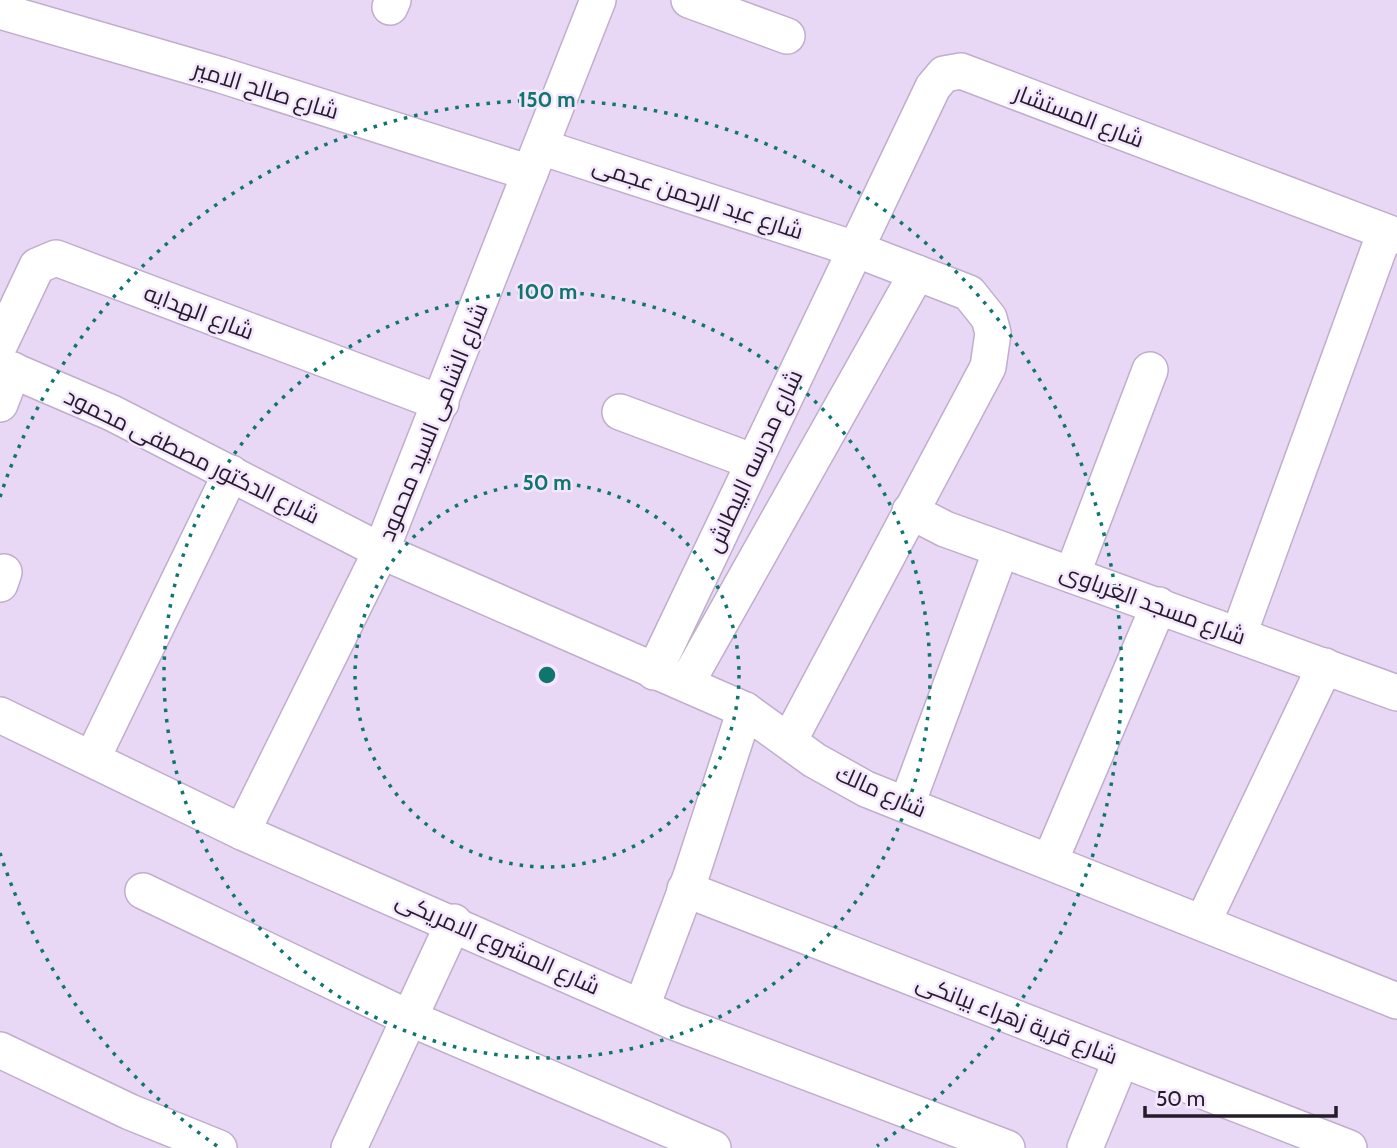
<svg xmlns="http://www.w3.org/2000/svg" width="1397" height="1148" font-family="Cabin,Cairo,sans-serif">
	<rect width="100%" height="100%" fill="#e9d7f6"/>
	<g fill="none" stroke-linecap="round" stroke-linejoin="round">
		<defs>
			<g id="minor">
				<polyline points="689,0 787,36"/>
				<polyline points="390,7 393,0"/>
				<polyline points="0,11 221,75 530,173"/>
				<polyline points="541,147 855,249 969,293 989,318 993,333 988,367 789,741"/>
				<polyline points="0,344 37,266 56,258 441,403"/>
				<polyline points="0,365 112,413 381,551 745,710 814,760 866,789 1397,1001"/>
				<polyline points="0,404 13,370"/>
				<polyline points="620,412 754,462"/>
				<polyline points="910,511 945,529 1397,693"/>
				<polyline points="1072,575 1150,370"/>
				<polyline points="0,584 4,572"/>
				<polyline points="1239,634 1385,232"/>
				<polyline points="654,672 933,87 944,74 961,71 1397,236"/>
				<polyline points="686,684 917,273"/>
				<polyline points="0,715 242,832 674,1022 1007,1148"/>
				<polyline points="92,759 231,473"/>
				<polyline points="907,804 1001,550"/>
				<polyline points="242,832 381,551 598,0"/>
				<polyline points="1050,861 1159,605"/>
				<polyline points="685,889 1349,1148"/>
				<polyline points="143,891 409,1018 713,1148"/>
				<polyline points="1203,922 1325,666"/>
				<polyline points="642,1006 691,876 745,710"/>
				<polyline points="0,1050 130,1112 219,1148"/>
				<polyline points="349,1148 454,922"/>
				<polyline points="1085,1148 1121,1060"/>
			</g>
		</defs>
		<use href="#minor" stroke="#bfaecc" stroke-width="38"/>
		<use href="#minor" stroke="#fff" stroke-width="35"/>
	</g>
	<g fill="none" stroke="#0f766e" stroke-width="3.5" stroke-dasharray="3.5 7">
		<circle cx="547" cy="675" r="192"/>
		<circle cx="547" cy="675" r="383"/>
		<path d="M217 1146A575 575 0 0 1 0 853M0 497A575 575 0 1 1 877 1146"/>
	</g>
	<g text-anchor="middle" dominant-baseline="central" stroke-width="5" stroke-linejoin="round" paint-order="stroke">
		<g font-size="23" fill="#241d28" stroke="#f4e6ff">
			<text transform="translate(266 90) rotate(17)">شارع صالح الامير</text>
			<text transform="translate(1079 116) rotate(21)">شارع المستشار</text>
			<text transform="translate(698 198) rotate(18)">شارع عبد الرحمن عجمى</text>
			<text transform="translate(199 312) rotate(21)">شارع الهدايه</text>
			<text transform="translate(433 422) rotate(-68)">شارع الشامى السيد محمود</text>
			<text transform="translate(192 456) rotate(26)">شارع الدكتور مصطفى محمود</text>
			<text transform="translate(754 461) rotate(-65)">شارع مدرسه البيطاش</text>
			<text transform="translate(1153 604) rotate(20)">شارع مسجد الغرباوى</text>
			<text transform="translate(881 791) rotate(24)">شارع مالك</text>
			<text transform="translate(498 943) rotate(24)">شارع المشروع الامريكى</text>
			<text transform="translate(1017 1019) rotate(21)">شارع قرية زهراء بيانكى</text>
		</g>
	</g>
	<circle cx="547" cy="675" r="10" fill="#0f766e" stroke="#f4e6ff" stroke-width="3.5"/>
	<g font-size="21" text-anchor="middle" font-weight="bold" fill="#0f766e" stroke="#f4e6ff" stroke-width="5" stroke-linejoin="round" paint-order="stroke">
		<text x="547" y="107">150 m</text>
		<text x="547" y="299">100 m</text>
		<text x="547" y="490">50 m</text>
	</g>
	<path d="M1145 1106v10h191v-10" fill="none" stroke="#241d28" stroke-width="3.5"/>
	<text x="1156" y="1106" font-size="21" fill="#241d28" stroke="#f4e6ff" stroke-width="5" paint-order="stroke">50 m</text>
</svg>
